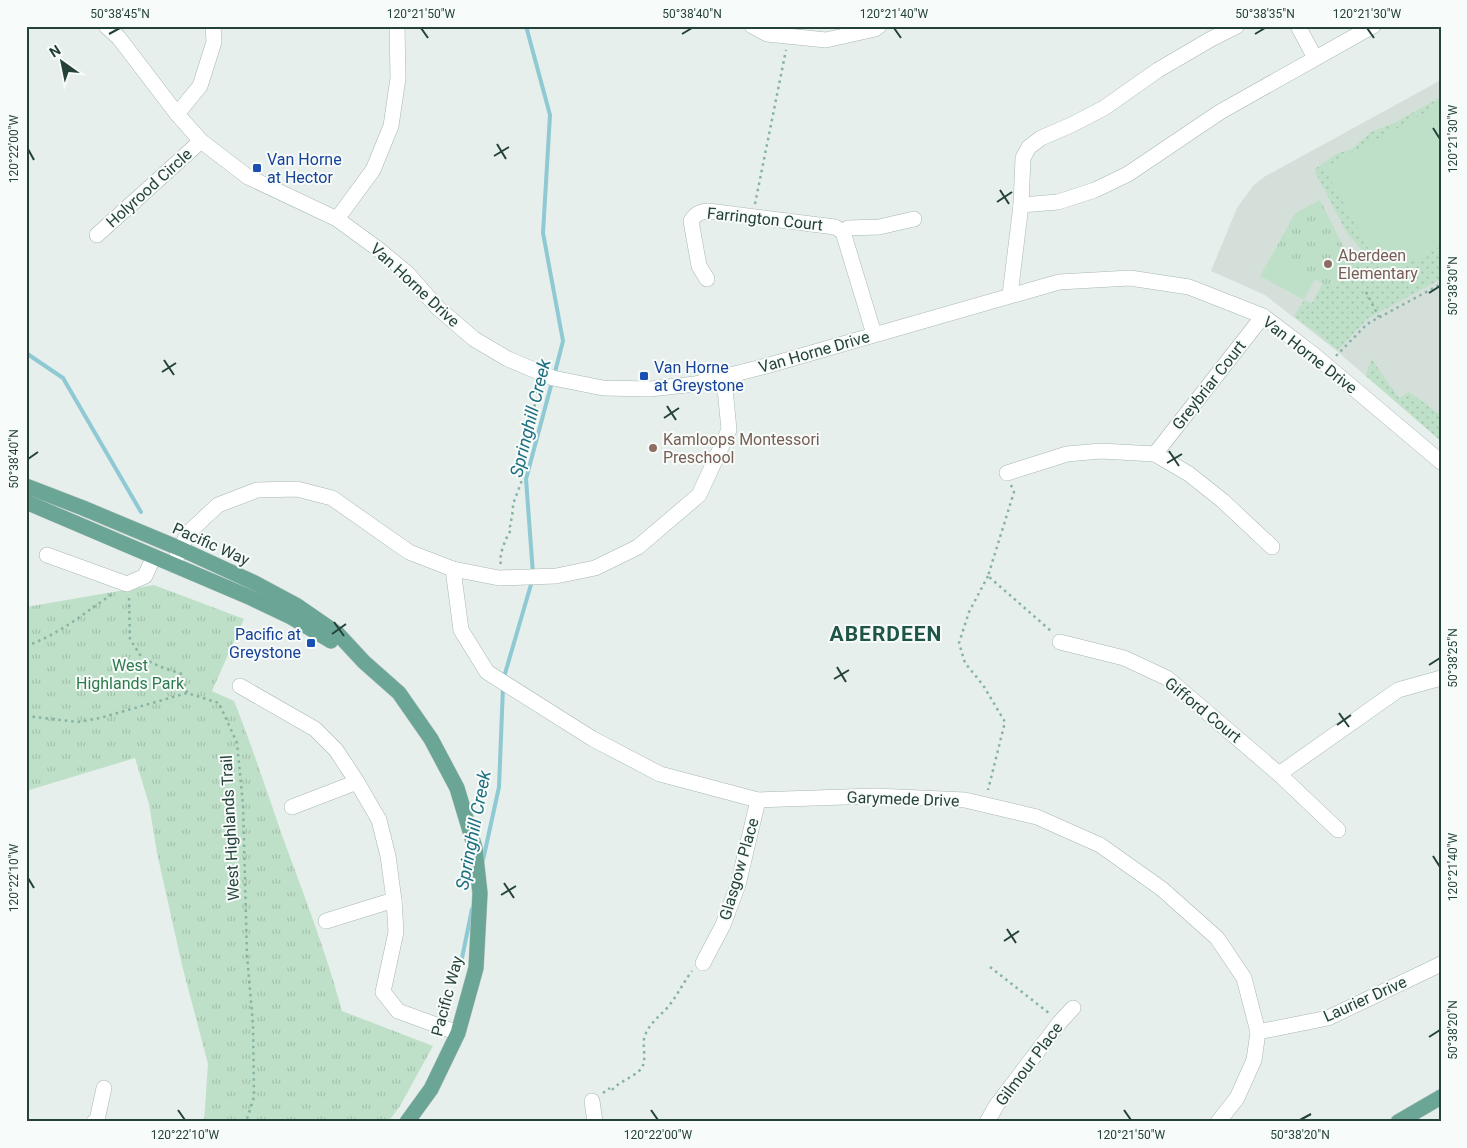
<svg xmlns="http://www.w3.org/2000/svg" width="1467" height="1148" font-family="Roboto,sans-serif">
	<defs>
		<pattern id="grass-dots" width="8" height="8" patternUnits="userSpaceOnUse" patternTransform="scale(1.25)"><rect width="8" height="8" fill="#bfe0c8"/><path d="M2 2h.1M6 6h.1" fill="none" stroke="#a4c1ad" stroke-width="1.8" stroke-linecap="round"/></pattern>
		<pattern id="park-tufts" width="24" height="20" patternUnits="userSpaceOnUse" patternTransform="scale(1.25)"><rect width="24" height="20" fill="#bfe0c8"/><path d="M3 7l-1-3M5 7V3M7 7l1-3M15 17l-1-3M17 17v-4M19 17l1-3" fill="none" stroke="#a4c1ad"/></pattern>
	</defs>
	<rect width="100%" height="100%" fill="#e6efeb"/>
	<polygon fill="#d4dfda" points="1441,80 1441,441 1338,352 1265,295 1211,271 1237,208 1253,186 1264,177"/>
	<g fill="url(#grass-dots)">
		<polygon points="1441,97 1441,279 1367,319 1338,350 1294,316 1304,300 1312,303 1323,283 1335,289 1350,260 1356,263 1361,260 1365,254 1347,233 1316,174 1315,169 1336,154 1352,149 1371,132 1394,123"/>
		<polygon points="1371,358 1399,398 1409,392 1441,415 1441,441 1366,376"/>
	</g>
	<g fill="url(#park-tufts)">
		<polygon points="1320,200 1350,260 1334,290 1272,255 1295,213"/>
		<path d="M154 585 244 619 212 691 234 701C252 746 267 792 283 838 304 895 326 952 342 1011L433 1046 400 1106 388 1122H204L208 1064 182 965 157 853 149 804 135 758 26 791V607Z"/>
	</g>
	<g fill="#bfe0c8">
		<polygon points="1441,104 1441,246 1384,277 1324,168"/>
		<polygon points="1272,255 1315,279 1304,300 1260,276"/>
	</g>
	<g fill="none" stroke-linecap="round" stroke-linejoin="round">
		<g stroke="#8ec9d4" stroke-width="4">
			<polyline points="526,26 550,115 543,233 563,341 554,376"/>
			<polyline points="26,353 63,378 141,512"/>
			<polyline points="533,574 526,479 552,382"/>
			<polyline points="504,677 532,581"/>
			<polyline points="483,860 499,787 503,687"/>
			<polyline points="461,963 472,909"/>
		</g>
		<defs>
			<g id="minor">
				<polyline points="106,26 119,38 177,114 201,141 248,177 337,219 378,249 407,273 438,308 474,339 508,359 553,378 603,388 650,389 695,384 766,366 1059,282 1130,278 1189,287 1263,316 1313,354 1441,462"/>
				<polyline points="752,26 767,34 826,40 875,29 879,26"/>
				<polyline points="1298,26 1315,58"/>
				<polyline points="177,114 200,86 214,42 213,26"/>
				<polyline points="1021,205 1058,202 1095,190 1128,174 1220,112 1373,26"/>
				<polyline points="337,219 373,170 391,126 398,78 397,26"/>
				<polyline points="843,232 848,228 879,227 914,219"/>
				<polyline points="97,235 201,141"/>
				<path d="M707 279 699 266 691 221C696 213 700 212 708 211L835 227 843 232 874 334"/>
				<polyline points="1010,295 1021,205 1023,158 1029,147 1041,138 1071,125 1104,108 1158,70 1211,39 1237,26"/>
				<polyline points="1155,454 1263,316"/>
				<polyline points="1007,473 1067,454 1101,451 1155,454 1189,474 1223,501 1272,547"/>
				<polyline points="47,555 127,584 145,576 154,556"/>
				<polyline points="173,565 188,533 218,505 257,490 297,489 332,498 409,552 453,569 499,578 556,576 595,568 638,547 699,495 729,430 724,378"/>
				<polyline points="453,569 461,630 487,672 593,739 660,774 758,800 875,796 965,800 1037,817 1100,845 1162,889 1217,938 1244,978 1258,1032 1254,1060 1237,1098 1218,1122"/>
				<polyline points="1060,642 1124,658 1167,678 1279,774 1338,830"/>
				<polyline points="240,686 315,729 336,750 357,782"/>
				<polyline points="1279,774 1398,690 1441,678"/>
				<polyline points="292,807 357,782 379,820 388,856 394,900 396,932 383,992 398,1011 458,1033"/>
				<polyline points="326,921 394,900"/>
				<polyline points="703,963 723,925 738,885 758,800"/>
				<polyline points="1258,1032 1328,1018 1441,964"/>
				<polyline points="592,1101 595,1122"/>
				<polyline points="94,1122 97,1120 104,1088"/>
				<polyline points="987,1122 996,1106 1060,1022 1073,1008"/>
			</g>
			<g id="major">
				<polyline points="26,486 83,508 181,549 255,583 296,605 338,634 364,662 399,693 431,739 457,788 475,848 480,893 476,968 458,1033 431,1089 407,1122"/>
				<polyline points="26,502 249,597 291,617 331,641"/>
				<polyline points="1398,1122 1441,1097"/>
			</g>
		</defs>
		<use href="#minor" stroke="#a8b8b2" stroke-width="16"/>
		<use href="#major" stroke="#c2cac8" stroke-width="16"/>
		<g stroke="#86b3a5" stroke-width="2.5" stroke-dasharray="2.5 4" stroke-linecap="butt">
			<polyline points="755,204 786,50"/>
			<polyline points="1366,292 1379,317"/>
			<polyline points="1336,356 1367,324 1441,284"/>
			<polyline points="1011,485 1014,492 988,576 1051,631"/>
			<path d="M501 564C498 557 506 537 511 530L510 527 513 510V504L521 483 538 386"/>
			<polyline points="988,576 969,612 959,643 965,663 983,685 1005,722 988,790"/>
			<polyline points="129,598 130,639 142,658 161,667 182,674 187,693"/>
			<path d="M26 646C58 635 85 613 112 594"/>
			<polyline points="26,716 78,722 100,718 187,693 219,703 237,743 243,805 247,955 253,1025 254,1097 246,1122"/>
			<polyline points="990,967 1050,1014"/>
			<path d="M612 1090C620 1081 632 1078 640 1070 649 1061 640 1044 646 1033 651 1022 660 1016 668 1007 677 996 683 983 692 971"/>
			<polyline points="603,1093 610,1088"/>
		</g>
		<use href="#minor" stroke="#fff" stroke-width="15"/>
		<use href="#major" stroke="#6aa596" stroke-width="15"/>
	</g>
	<path fill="none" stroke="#24423a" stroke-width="2" d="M421 28 428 38M894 28 901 38M1367 28 1374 38M109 34 120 28M682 34 692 28M1255 34 1265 28M1433 128 1440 139M497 144 506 159M28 149 34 160M494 156 509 147M1000 190 1009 204M997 202 1012 192M1429 293 1440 286M164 360 174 375M162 372 176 363M667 406 676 420M664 418 679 408M1169 451 1179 466M28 459 38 452M1167 463 1182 454M334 622 344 636M332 634 346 624M1429 665 1440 658M837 667 846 682M834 679 849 670M1339 713 1349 727M1337 725 1351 715M1433 856 1440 867M28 878 34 888M504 883 514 898M501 895 516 886M1007 929 1016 943M1004 941 1019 931M1429 1037 1440 1030M178 1110 185 1120M651 1110 658 1120M1124 1110 1131 1120M1300 1120 1311 1114"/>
	<g fill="#1a4fb4" stroke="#f7fbf9" stroke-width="2">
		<rect x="252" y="163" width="10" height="10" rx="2.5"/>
		<rect x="639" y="371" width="10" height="10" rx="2.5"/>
		<rect x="306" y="638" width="10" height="10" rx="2.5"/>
	</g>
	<g fill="#8d6e63" stroke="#f7fbf9" stroke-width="2">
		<circle cx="1328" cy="264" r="5"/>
		<circle cx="653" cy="448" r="5"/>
	</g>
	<g text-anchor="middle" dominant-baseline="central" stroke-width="4" stroke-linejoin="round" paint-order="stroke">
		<g font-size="16" fill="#164399" stroke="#f7fbf9" text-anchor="start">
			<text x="267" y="159">Van Horne<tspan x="267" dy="18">at Hector</tspan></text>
			<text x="654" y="367">Van Horne<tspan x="654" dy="18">at Greystone</tspan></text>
			<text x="301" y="634" text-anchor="end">Pacific at<tspan x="301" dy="18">Greystone</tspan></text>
		</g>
		<g font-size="16" fill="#24423a" stroke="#f7fbf9">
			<text transform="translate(149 188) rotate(-42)">Holyrood Circle</text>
			<text transform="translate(765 219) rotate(6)">Farrington Court</text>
			<text transform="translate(415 285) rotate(43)">Van Horne Drive</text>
			<text transform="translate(814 352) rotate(-16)">Van Horne Drive</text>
			<text transform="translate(1310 355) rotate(38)">Van Horne Drive</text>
			<text transform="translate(1209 385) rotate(-52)">Greybriar Court</text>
			<text transform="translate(211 544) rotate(24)">Pacific Way</text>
			<text transform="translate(1203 710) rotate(39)">Gifford Court</text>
			<text transform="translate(903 799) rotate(2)">Garymede Drive</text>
			<text transform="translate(230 828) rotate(-93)">West Highlands Trail</text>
			<text transform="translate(739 869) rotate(-74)">Glasgow Place</text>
			<text transform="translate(447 996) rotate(-75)">Pacific Way</text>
			<text transform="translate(1365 999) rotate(-24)">Laurier Drive</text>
			<text transform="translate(1029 1064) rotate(-53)">Gilmour Place</text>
		</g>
		<g font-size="16" fill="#785e54" stroke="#f7fbf9" text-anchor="start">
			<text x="1338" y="255">Aberdeen<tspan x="1338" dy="18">Elementary</tspan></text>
			<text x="663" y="439">Kamloops Montessori<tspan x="663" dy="18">Preschool</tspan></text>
		</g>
		<g font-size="16" fill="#2d7a4b" stroke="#f7fbf9">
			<text x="130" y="665">West<tspan x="130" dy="18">Highlands Park</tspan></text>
		</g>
		<g font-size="18" font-style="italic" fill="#1c6f80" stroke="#f7fbf9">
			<text transform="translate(530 418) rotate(-76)">Springhill Creek</text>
			<text transform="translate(473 830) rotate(-79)">Springhill Creek</text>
		</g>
		<g font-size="21" font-weight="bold" letter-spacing="1" fill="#1f5548" stroke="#f7fbf9">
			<text x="886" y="634">ABERDEEN</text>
		</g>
	</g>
	<rect width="1467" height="1148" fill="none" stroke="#f7fbf9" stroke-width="55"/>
	<g transform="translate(62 62) rotate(327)" stroke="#f7fbf9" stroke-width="4" paint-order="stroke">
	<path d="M0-4L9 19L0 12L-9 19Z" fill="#24423a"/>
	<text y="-8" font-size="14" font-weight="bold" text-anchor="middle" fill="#24423a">N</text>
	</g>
	<rect x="28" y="28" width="1412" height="1092" fill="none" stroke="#24423a" stroke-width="2"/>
	<g font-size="12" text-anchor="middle" fill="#24423a">
		<text x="120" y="18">50°38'45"N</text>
		<text x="421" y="18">120°21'50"W</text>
		<text x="692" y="18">50°38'40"N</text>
		<text x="894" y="18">120°21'40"W</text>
		<text x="1265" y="18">50°38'35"N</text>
		<text x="1367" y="18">120°21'30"W</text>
		<text transform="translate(1453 139) rotate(-90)" y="4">120°21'30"W</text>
		<text transform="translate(14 149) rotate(-90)" y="4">120°22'00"W</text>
		<text transform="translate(1453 286) rotate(-90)" y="4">50°38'30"N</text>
		<text transform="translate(14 459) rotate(-90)" y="4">50°38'40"N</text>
		<text transform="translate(1453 658) rotate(-90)" y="4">50°38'25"N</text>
		<text transform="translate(1453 867) rotate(-90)" y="4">120°21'40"W</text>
		<text transform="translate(14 878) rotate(-90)" y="4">120°22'10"W</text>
		<text transform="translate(1453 1030) rotate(-90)" y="4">50°38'20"N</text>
		<text x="185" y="1139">120°22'10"W</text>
		<text x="658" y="1139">120°22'00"W</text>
		<text x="1131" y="1139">120°21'50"W</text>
		<text x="1300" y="1139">50°38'20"N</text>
	</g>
</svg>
